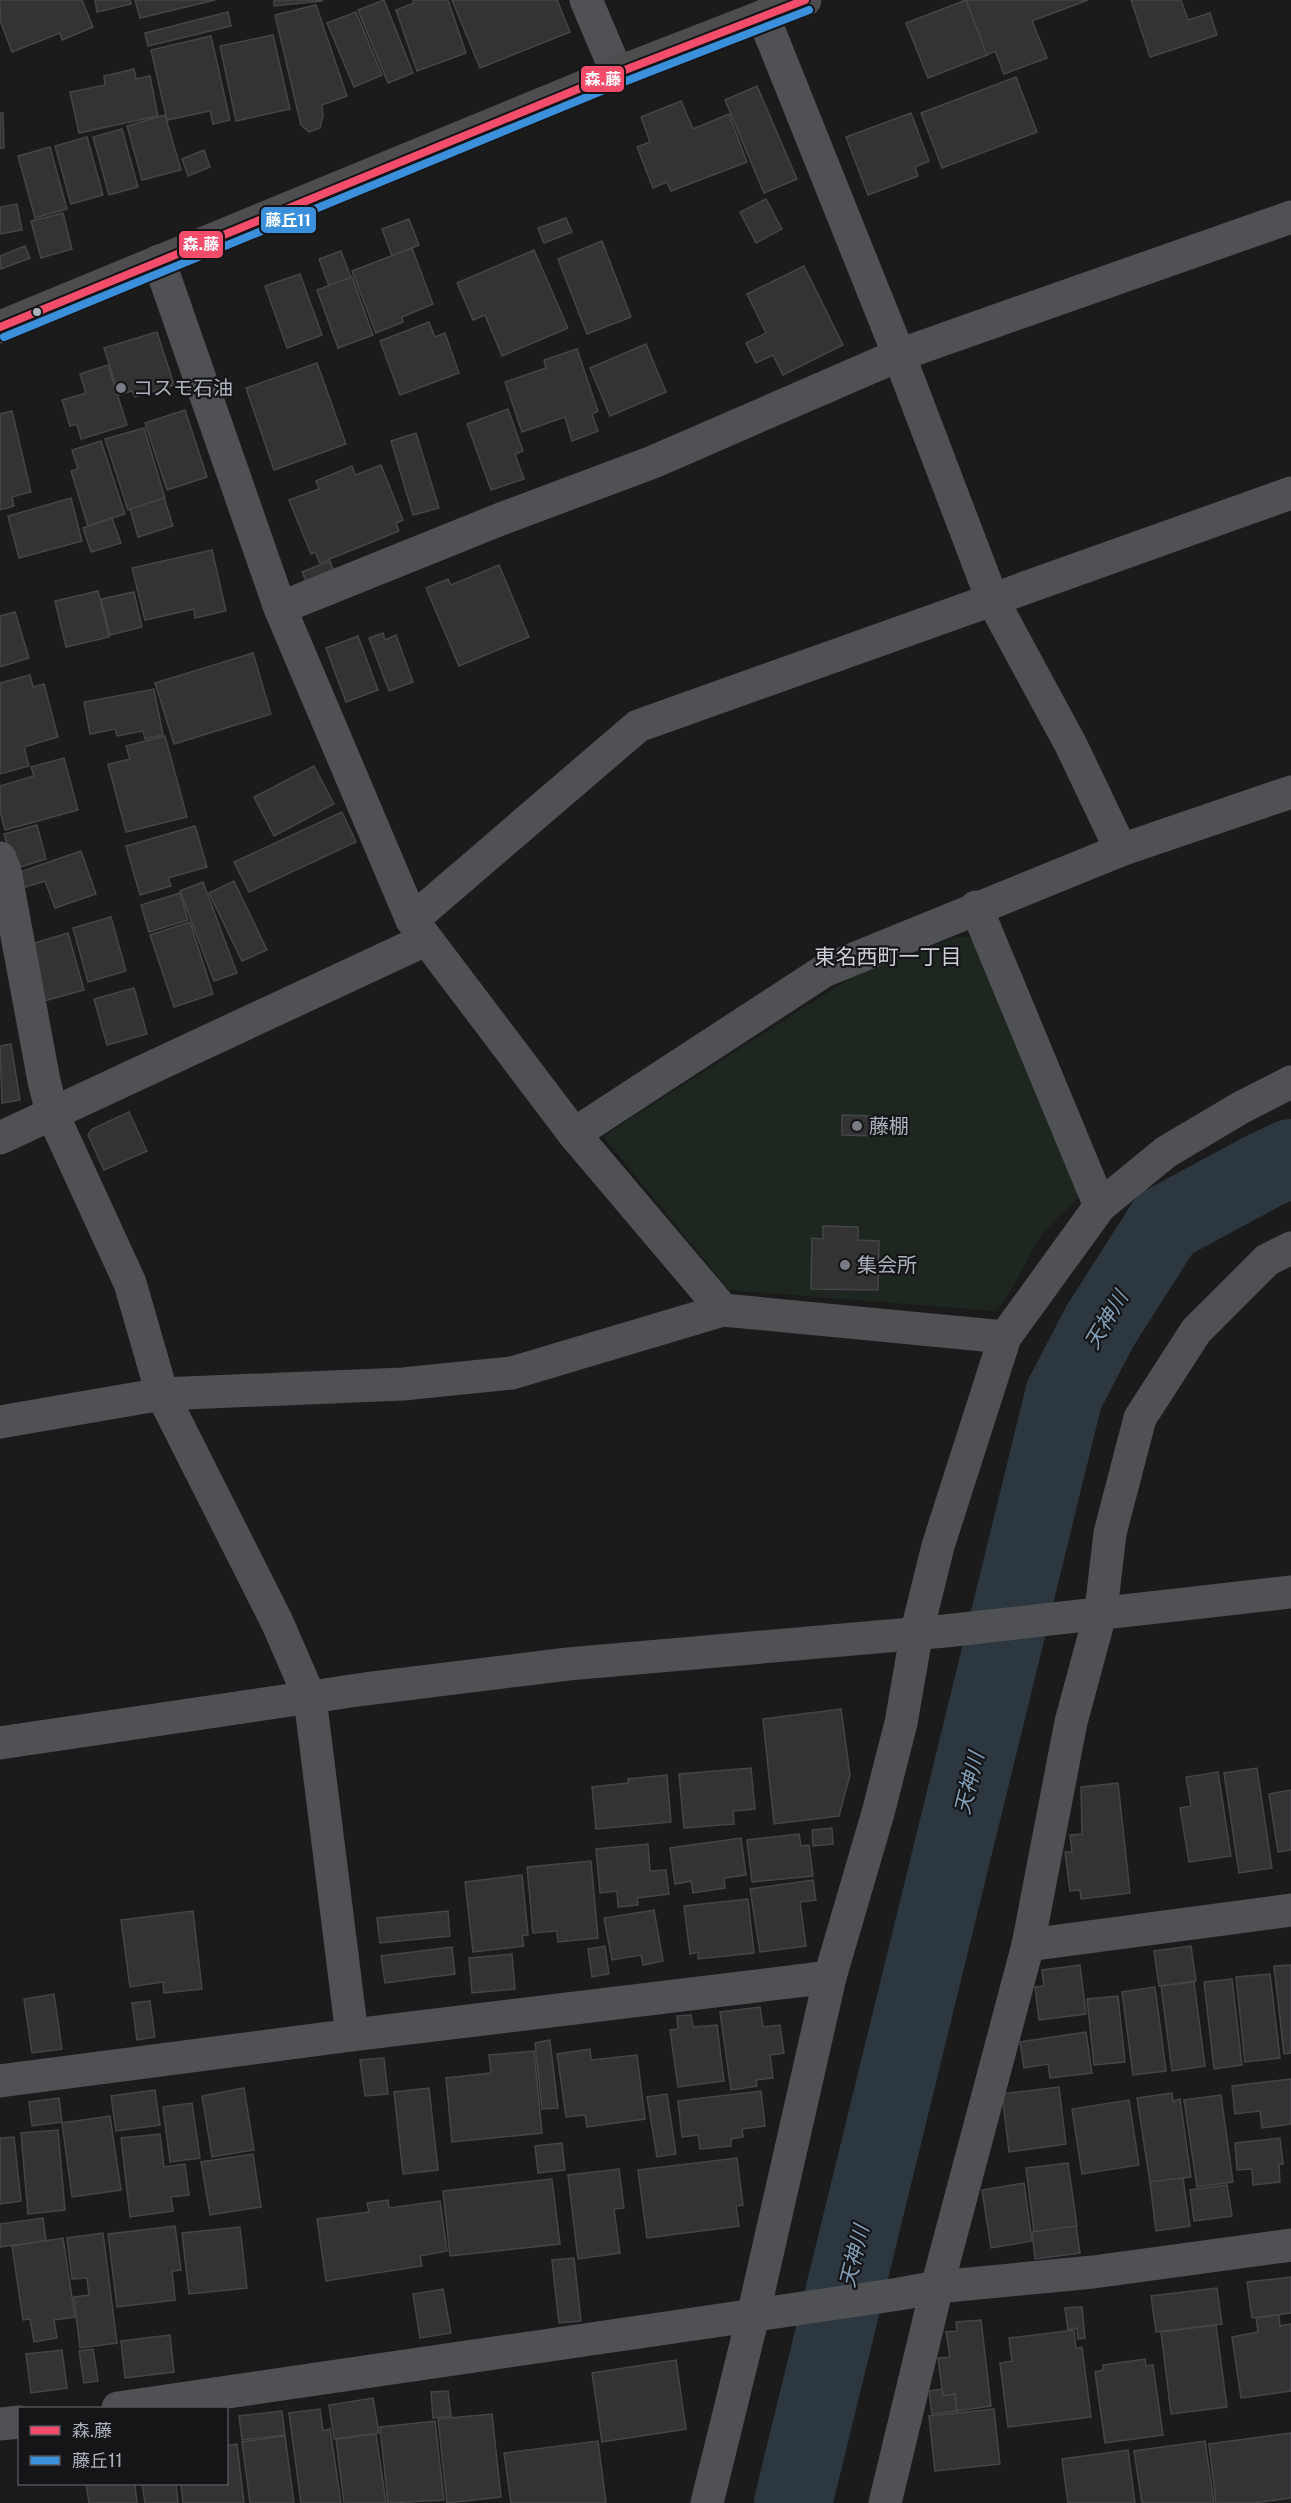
<svg xmlns="http://www.w3.org/2000/svg" width="1291" height="2503" font-family="'Public Sans','Noto Sans JP',sans-serif">
	<rect width="100%" height="100%" fill="#1b1b1c"/>
	<path fill="#1e2620" d="M958 937H970L978 947 1080 1196C1068 1209 1053 1220 1043 1234 1025 1258 1016 1289 996 1311L729 1290 603 1136 866 968Z"/>
	<g fill="none" stroke-linecap="round" stroke-linejoin="round">
		<polyline stroke="#2d373f" stroke-width="78" points="793,2503 1064,1395 1100,1326 1165,1224 1263,1171 1291,1158"/>
	</g>
	<g fill="#333334" stroke="#444548" stroke-width="1.5">
		<polygon points="0,0 82,0 93,27 62,40 60,33 12,52 0,20"/>
		<polygon points="95,0 130,0 131,4 97,12"/>
		<polygon points="135,0 215,0 140,18"/>
		<polygon points="274,0 321,0 322,1 274,6"/>
		<polygon points="384,0 413,73 388,83 358,10"/>
		<polygon points="413,0 448,0 466,53 417,71 396,10 414,3"/>
		<polygon points="452,0 557,0 570,32 480,68"/>
		<polygon points="966,0 987,55 928,78 906,23"/>
		<polygon points="966,0 1088,0 1032,21 1047,58 1004,74 995,51 987,55"/>
		<polygon points="1131,0 1181,0 1188,20 1210,13 1217,35 1150,57"/>
		<polygon points="316,5 347,96 322,105 323,116 320,128 309,132 301,125 275,15"/>
		<polygon points="228,12 231,26 148,46 145,33"/>
		<polygon points="356,12 382,75 354,87 327,23"/>
		<polygon points="273,35 290,109 236,121 220,46"/>
		<polygon points="211,36 230,120 213,124 210,111 167,120 151,50"/>
		<polygon points="134,69 136,79 150,76 158,116 79,133 70,92 105,85 104,76"/>
		<polygon points="1016,77 1037,132 942,168 921,113"/>
		<polygon points="757,86 797,179 764,193 725,100"/>
		<polygon points="681,101 693,129 729,114 747,162 671,191 667,182 653,188 637,147 650,142 641,117"/>
		<polygon points="0,113 3,113 4,148 0,148"/>
		<polygon points="911,113 929,161 915,167 918,176 868,195 846,137"/>
		<polygon points="165,115 181,170 142,180 127,126"/>
		<polygon points="122,129 138,187 109,195 93,137"/>
		<polygon points="87,137 103,195 71,204 55,146"/>
		<polygon points="50,147 67,209 35,218 18,156"/>
		<polygon points="204,150 210,167 188,176 182,159"/>
		<polygon points="766,199 782,229 756,243 740,212"/>
		<polygon points="17,204 22,230 0,234 0,207"/>
		<polygon points="63,213 72,249 41,258 31,221"/>
		<polygon points="566,218 572,232 544,243 538,228"/>
		<polygon points="409,219 419,245 392,256 382,229"/>
		<polygon points="602,241 631,317 587,334 558,259"/>
		<polygon points="25,246 30,258 1,269 0,256"/>
		<polygon points="412,248 433,304 402,317 403,322 376,333 352,271"/>
		<polygon points="534,250 568,328 502,356 485,315 473,320 457,283"/>
		<polygon points="341,251 351,278 329,286 319,259"/>
		<polygon points="804,266 843,345 783,375 773,355 756,363 746,343 766,333 747,294"/>
		<polygon points="300,274 322,335 287,348 265,286"/>
		<polygon points="352,277 373,335 338,348 317,290"/>
		<polygon points="429,322 435,337 445,333 459,373 400,395 380,341"/>
		<polygon points="157,332 174,385 135,397 132,391 119,395 104,348"/>
		<polygon points="646,344 666,392 610,416 590,368"/>
		<polygon points="577,349 598,411 592,414 598,431 572,441 565,417 522,432 505,382 546,368 544,360"/>
		<polygon points="317,363 346,444 274,470 246,388"/>
		<polygon points="108,365 127,425 81,439 77,424 70,426 62,400 86,393 80,374"/>
		<polygon points="508,409 523,451 515,454 524,479 491,490 467,424"/>
		<polygon points="185,410 207,477 167,490 145,423"/>
		<polygon points="12,411 31,492 12,497 14,506 0,510 0,414"/>
		<polygon points="144,428 165,498 128,510 105,439"/>
		<polygon points="416,433 439,508 413,515 391,441"/>
		<polygon points="101,441 125,514 88,526 71,471 78,469 72,450"/>
		<polygon points="381,465 403,520 396,523 399,531 320,563 315,552 311,554 289,500 319,489 316,481 352,466 355,475"/>
		<polygon points="71,498 82,541 19,558 8,516"/>
		<polygon points="164,498 173,526 138,537 130,509"/>
		<polygon points="112,518 121,543 91,552 83,528"/>
		<polygon points="212,550 226,611 195,618 194,609 145,620 132,568"/>
		<polygon points="330,561 334,572 307,584 302,572"/>
		<polygon points="499,565 529,637 459,666 426,588 448,579 451,585"/>
		<polygon points="98,591 109,637 66,647 55,601"/>
		<polygon points="134,592 142,627 110,635 101,599"/>
		<polygon points="15,612 29,658 0,667 0,616"/>
		<polygon points="383,633 385,640 396,635 413,682 389,691 369,638"/>
		<polygon points="358,636 378,690 346,702 326,648"/>
		<polygon points="253,653 271,714 174,744 155,683"/>
		<polygon points="30,675 33,687 44,684 58,737 24,747 29,766 0,774 0,683"/>
		<polygon points="154,689 163,735 145,739 143,731 117,736 115,729 90,734 84,702"/>
		<polygon points="165,736 187,817 126,832 108,764 130,759 126,746"/>
		<polygon points="64,758 78,810 5,830 0,811 0,786 34,776 31,767"/>
		<polygon points="314,766 334,804 274,836 254,797"/>
		<polygon points="342,812 356,842 249,892 234,862"/>
		<polygon points="37,825 46,859 14,869 4,834"/>
		<polygon points="195,826 207,867 168,878 171,886 140,895 126,846"/>
		<polygon points="81,851 96,894 55,908 45,881 19,889 14,874"/>
		<polygon points="234,881 267,950 242,961 209,893"/>
		<polygon points="203,882 237,973 214,981 180,891"/>
		<polygon points="180,893 188,920 149,932 141,905"/>
		<polygon points="111,917 126,971 88,982 73,928"/>
		<polygon points="190,922 213,994 174,1007 150,935"/>
		<polygon points="68,933 84,990 44,1001 28,945"/>
		<polygon points="134,988 147,1034 107,1045 94,999"/>
		<polygon points="11,1044 20,1100 2,1103 0,1046"/>
		<polygon points="129,1112 147,1151 104,1170 88,1135 92,1129"/>
		<polygon points="842,1115 872,1116 872,1136 842,1135"/>
		<polygon points="823,1226 858,1227 858,1240 879,1241 878,1290 811,1289 812,1238 823,1239"/>
		<polygon points="841,1709 850,1775 839,1816 774,1824 763,1719"/>
		<polygon points="751,1768 755,1809 733,1811 734,1824 684,1828 679,1774"/>
		<polygon points="1257,1768 1272,1868 1239,1873 1224,1773"/>
		<polygon points="1218,1772 1231,1856 1189,1862 1180,1808 1191,1806 1186,1777"/>
		<polygon points="667,1775 671,1822 596,1829 592,1787 628,1783 628,1779"/>
		<polygon points="1118,1783 1130,1893 1081,1899 1080,1890 1070,1891 1065,1852 1072,1852 1070,1835 1082,1834 1081,1787"/>
		<polygon points="1291,1790 1291,1850 1278,1852 1269,1794"/>
		<polygon points="832,1828 833,1844 813,1846 812,1830"/>
		<polygon points="799,1834 801,1846 809,1845 813,1876 752,1882 747,1840"/>
		<polygon points="741,1838 746,1875 724,1878 725,1888 693,1893 691,1881 675,1884 670,1848"/>
		<polygon points="648,1844 650,1871 666,1870 669,1894 637,1898 638,1905 618,1907 617,1891 600,1893 596,1849"/>
		<polygon points="591,1861 598,1938 558,1942 557,1931 533,1933 527,1867"/>
		<polygon points="522,1875 528,1935 522,1936 524,1946 473,1952 465,1882"/>
		<polygon points="813,1880 816,1900 800,1902 806,1946 760,1952 750,1889"/>
		<polygon points="748,1899 754,1953 698,1959 698,1952 690,1954 684,1906"/>
		<polygon points="654,1910 663,1961 643,1965 641,1955 612,1960 604,1918"/>
		<polygon points="193,1911 202,1989 164,1993 163,1982 130,1987 121,1920"/>
		<polygon points="448,1911 450,1936 380,1943 377,1918"/>
		<polygon points="605,1946 609,1974 592,1977 588,1949"/>
		<polygon points="1191,1946 1196,1981 1159,1986 1154,1951"/>
		<polygon points="452,1947 455,1974 385,1983 381,1956"/>
		<polygon points="512,1954 515,1989 472,1993 469,1958"/>
		<polygon points="1080,1965 1086,2014 1039,2020 1035,1987 1044,1986 1042,1970"/>
		<polygon points="1291,1965 1291,2053 1284,2054 1274,1966"/>
		<polygon points="1270,1974 1280,2058 1245,2062 1236,1977"/>
		<polygon points="1232,1979 1242,2065 1214,2069 1204,1982"/>
		<polygon points="1194,1982 1205,2066 1172,2071 1161,1986"/>
		<polygon points="1155,1987 1166,2071 1133,2075 1122,1992"/>
		<polygon points="54,1994 62,2049 32,2053 24,1999"/>
		<polygon points="1118,1996 1125,2062 1094,2065 1087,1999"/>
		<polygon points="150,2001 155,2037 137,2040 132,2003"/>
		<polygon points="760,2007 763,2027 780,2025 784,2053 770,2055 773,2078 756,2080 757,2086 731,2090 720,2012"/>
		<polygon points="691,2015 693,2027 717,2025 724,2081 678,2087 670,2030 678,2029 677,2016"/>
		<polygon points="1086,2032 1092,2073 1050,2078 1048,2064 1024,2068 1020,2042"/>
		<polygon points="550,2040 558,2108 542,2109 535,2043"/>
		<polygon points="590,2049 591,2060 637,2055 645,2119 587,2127 585,2115 566,2117 557,2054"/>
		<polygon points="534,2051 542,2133 452,2142 446,2078 491,2073 489,2055"/>
		<polygon points="384,2058 388,2094 365,2096 360,2060"/>
		<polygon points="1291,2079 1291,2124 1262,2128 1260,2111 1235,2114 1232,2086"/>
		<polygon points="1059,2087 1066,2144 1009,2152 1002,2094"/>
		<polygon points="244,2088 254,2150 212,2157 202,2096"/>
		<polygon points="429,2088 438,2170 403,2174 394,2092"/>
		<polygon points="155,2090 160,2125 116,2131 111,2096"/>
		<polygon points="761,2091 765,2126 742,2129 743,2137 731,2139 731,2146 700,2149 698,2135 682,2137 678,2101"/>
		<polygon points="1172,2093 1173,2101 1180,2099 1191,2177 1150,2182 1137,2098"/>
		<polygon points="667,2094 676,2154 657,2157 647,2097"/>
		<polygon points="1221,2095 1233,2182 1197,2187 1184,2100"/>
		<polygon points="59,2098 62,2122 32,2126 29,2102"/>
		<polygon points="1129,2100 1139,2165 1082,2174 1072,2109"/>
		<polygon points="192,2103 200,2158 170,2162 163,2107"/>
		<polygon points="110,2116 121,2190 72,2197 62,2123"/>
		<polygon points="58,2130 65,2210 28,2214 21,2133"/>
		<polygon points="160,2134 164,2167 185,2164 189,2195 171,2197 173,2211 130,2217 121,2138"/>
		<polygon points="14,2137 21,2201 0,2204 0,2138"/>
		<polygon points="1280,2138 1283,2164 1279,2164 1280,2182 1253,2185 1252,2169 1237,2170 1235,2143"/>
		<polygon points="562,2143 565,2170 538,2173 535,2146"/>
		<polygon points="253,2154 261,2207 210,2215 201,2162"/>
		<polygon points="737,2158 743,2205 736,2206 739,2226 647,2238 638,2170"/>
		<polygon points="1068,2163 1077,2226 1034,2232 1026,2168"/>
		<polygon points="619,2169 624,2208 614,2209 620,2253 578,2259 568,2175"/>
		<polygon points="1183,2178 1190,2226 1156,2231 1150,2182"/>
		<polygon points="552,2179 560,2244 450,2256 443,2191"/>
		<polygon points="1024,2183 1032,2241 991,2248 982,2190"/>
		<polygon points="1227,2185 1232,2216 1194,2221 1190,2190"/>
		<polygon points="388,2200 389,2208 440,2201 447,2251 420,2256 422,2266 326,2281 317,2219 369,2212 367,2203"/>
		<polygon points="43,2218 46,2241 0,2247 0,2224"/>
		<polygon points="175,2226 181,2270 172,2271 175,2300 117,2307 108,2234"/>
		<polygon points="1076,2226 1080,2253 1035,2259 1032,2232"/>
		<polygon points="240,2227 247,2288 189,2294 182,2233"/>
		<polygon points="103,2233 117,2343 80,2348 74,2297 89,2295 87,2278 72,2279 67,2238"/>
		<polygon points="63,2238 75,2317 54,2320 57,2338 34,2342 30,2319 23,2320 12,2246"/>
		<polygon points="574,2258 581,2321 559,2323 552,2260"/>
		<polygon points="1291,2277 1291,2313 1252,2318 1247,2282"/>
		<polygon points="1217,2288 1222,2324 1156,2332 1151,2296"/>
		<polygon points="443,2289 451,2333 420,2338 413,2294"/>
		<polygon points="1082,2307 1085,2338 1078,2339 1077,2328 1068,2330 1065,2308"/>
		<polygon points="1279,2315 1280,2326 1291,2324 1291,2391 1241,2398 1232,2337 1258,2332 1256,2318"/>
		<polygon points="981,2320 991,2406 957,2411 955,2394 943,2396 938,2358 950,2357 946,2332 957,2331 956,2322"/>
		<polygon points="1216,2325 1227,2407 1171,2414 1161,2332"/>
		<polygon points="1074,2330 1076,2348 1082,2347 1091,2417 1008,2427 1000,2363 1012,2361 1009,2338"/>
		<polygon points="170,2335 174,2372 125,2378 121,2341"/>
		<polygon points="93,2349 98,2381 84,2383 79,2351"/>
		<polygon points="62,2350 67,2388 31,2393 26,2354"/>
		<polygon points="1145,2359 1146,2366 1153,2365 1163,2435 1105,2443 1095,2372 1103,2370 1103,2365"/>
		<polygon points="676,2360 686,2429 602,2442 592,2373"/>
		<polygon points="942,2389 943,2396 955,2394 957,2411 932,2414 929,2391"/>
		<polygon points="448,2391 451,2416 433,2418 431,2392"/>
		<polygon points="373,2398 379,2433 334,2439 329,2405"/>
		<polygon points="320,2409 323,2431 330,2429 341,2503 301,2503 289,2413"/>
		<polygon points="994,2409 1000,2464 935,2471 929,2416"/>
		<polygon points="282,2411 285,2435 242,2440 239,2416"/>
		<polygon points="492,2414 501,2497 447,2503 438,2419"/>
		<polygon points="435,2421 444,2500 388,2503 380,2427"/>
		<polygon points="1291,2433 1291,2498 1253,2503 1216,2503 1209,2444"/>
		<polygon points="376,2434 386,2503 344,2503 336,2439"/>
		<polygon points="285,2436 294,2503 250,2503 242,2442"/>
		<polygon points="598,2441 606,2503 511,2503 504,2453"/>
		<polygon points="1205,2441 1214,2503 1142,2503 1134,2451"/>
		<polygon points="237,2444 244,2503 183,2503 181,2484 226,2484 226,2446"/>
		<polygon points="1128,2450 1135,2503 1068,2503 1062,2459"/>
		<polygon points="86,2484 135,2484 137,2503 89,2503"/>
		<polygon points="142,2484 176,2484 178,2503 145,2503"/>
	</g>
	<g fill="none" stroke-linecap="round" stroke-linejoin="round">
		<g stroke="#4f5155" stroke-width="33">
			<polyline points="586,0 617,73"/>
			<polyline points="763,16 899,355 992,599 1071,745 1121,850"/>
			<polyline points="159,261 280,608 412,920 574,1134 723,1310"/>
			<polyline points="280,608 501,519 653,462 899,355 1291,217"/>
			<polyline points="0,858 5,871 44,1081 52,1113 130,1283 162,1394 277,1622 310,1698 352,2035"/>
			<polyline points="976,907 1100,1206"/>
			<polyline points="412,920 638,726 1291,493"/>
			<polyline points="574,1134 824,971 1121,850 1291,792"/>
			<polyline points="0,1138 425,940"/>
			<polyline points="0,1422 162,1394 403,1384 512,1373 723,1310 1005,1337"/>
			<polyline points="0,1743 365,1689 568,1664 945,1631 1291,1592"/>
			<polyline points="1028,1945 1291,1910"/>
			<polyline points="0,2081 352,2035 830,1977"/>
			<polyline points="118,2408 899,2294 937,2287 1093,2272 1291,2245"/>
			<polyline points="0,2424 20,2422"/>
			<polyline points="707,2503 753,2316 830,1977 878,1813 901,1723 917,1631 938,1546 1005,1337 1100,1206 1166,1152 1242,1107 1291,1082"/>
			<polyline points="885,2503 937,2287 1028,1945 1071,1722 1101,1611 1110,1533 1140,1418 1196,1331 1267,1260 1291,1248"/>
		</g>
		<polyline stroke="#4d4d50" stroke-width="33" points="0,327 617,73 805,0"/>
		<defs>
			<polyline id="bus-1" points="0,327 617,73 805,0"/>
			<polyline id="bus-2" points="4,337 621,83 809,10"/>
		</defs>
		<use href="#bus-1" stroke="#151518" stroke-width="12"/>
		<use href="#bus-2" stroke="#151518" stroke-width="12"/>
		<use href="#bus-1" stroke="#f44d6c" stroke-width="8"/>
		<use href="#bus-2" stroke="#3a90db" stroke-width="8"/>
	</g>
	<circle fill="#acb1bd" stroke="#151518" stroke-width="2" cx="37" cy="312" r="5"/>
	<g fill="#797c85" stroke="#151518" stroke-width="2">
		<circle cx="121" cy="388" r="6"/>
		<circle cx="857" cy="1126" r="6"/>
		<circle cx="845" cy="1265" r="6"/>
	</g>
	<g text-anchor="middle" dominant-baseline="central" stroke-width="4.5" stroke-linejoin="round" paint-order="stroke">
		<g font-size="20" fill="#acb1bd" stroke="#151518" text-anchor="start">
			<text x="133" y="388">コスモ石油</text>
			<text x="869" y="1126">藤棚</text>
			<text x="857" y="1265">集会所</text>
		</g>
		<g font-size="21" fill="#cdd0d8" stroke="#151518">
			<text x="888" y="956">東名西町一丁目</text>
		</g>
		<g font-size="21" font-style="italic" fill="#82a0b9" stroke="#151518">
			<text transform="translate(1106 1320) rotate(-59)">天神川</text>
			<text transform="translate(969 1783) rotate(-76)">天神川</text>
			<text transform="translate(854 2256) rotate(-76)">天神川</text>
		</g>
	</g>
	<g stroke="#151518" stroke-width="2">
		<rect x="580" y="65" width="45" height="28" rx="6" fill="#f44d6c"/>
		<rect x="260" y="206" width="57" height="28" rx="6" fill="#3a90db"/>
		<rect x="178" y="230" width="46" height="29" rx="6" fill="#f44d6c"/>
	</g>
	<g font-size="16" text-anchor="middle" font-weight="bold" fill="#fff">
		<text x="603" y="85">森.藤</text>
		<text x="288" y="226">藤丘11</text>
		<text x="201" y="250">森.藤</text>
	</g>
	<rect x="18" y="2407" width="210" height="78" fill="#151518" stroke="#51535a" stroke-width="1.5"/>
	<rect x="30" y="2426" width="30" height="9" fill="#f44d6c" stroke="#51535a" stroke-width="1.5"/>
	<text x="72" y="2437" font-size="18" fill="#acb1bd">森.藤</text>
	<rect x="30" y="2456" width="30" height="9" fill="#3a90db" stroke="#51535a" stroke-width="1.5"/>
	<text x="72" y="2467" font-size="18" fill="#acb1bd">藤丘11</text>
</svg>
